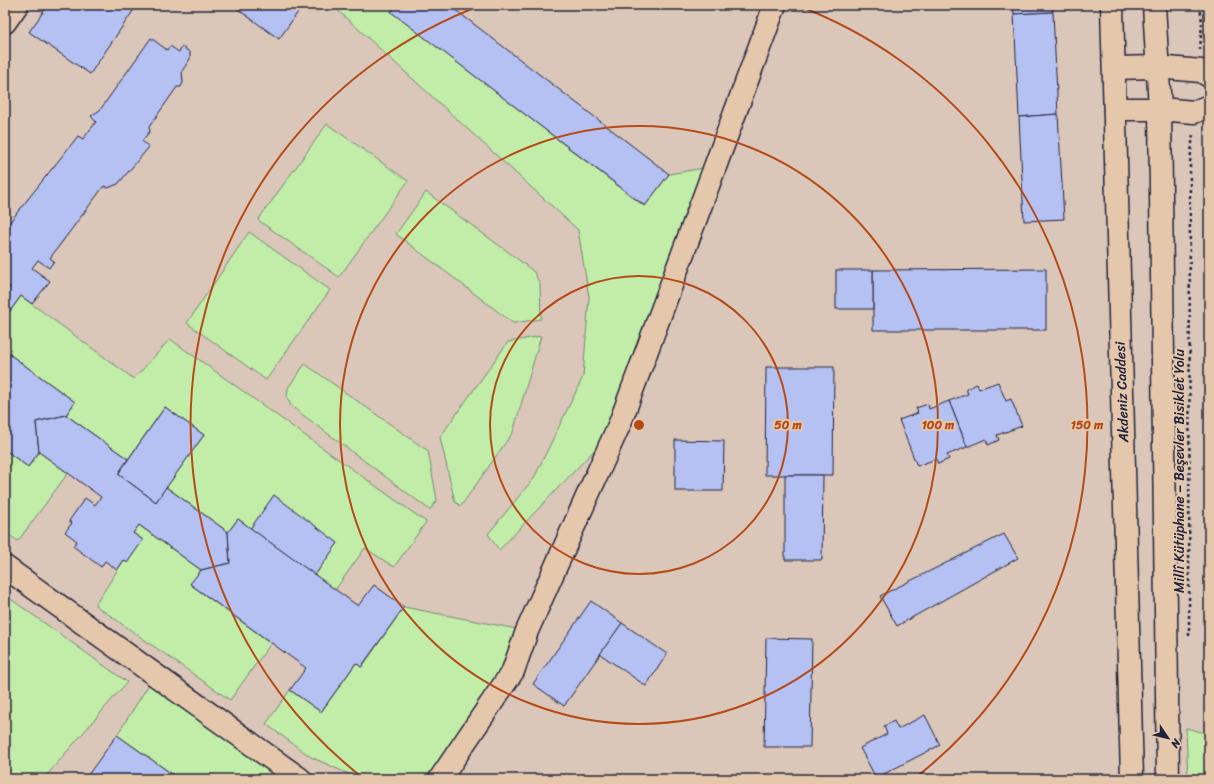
<svg xmlns="http://www.w3.org/2000/svg" width="1214" height="784" font-family="Sriracha,sans-serif">
	<rect width="100%" height="100%" fill="#dbc7ba"/>
	<filter id="ink" filterUnits="userSpaceOnUse"><feTurbulence type="fractalNoise" baseFrequency=".025" numOctaves="2"/><feDisplacementMap in="SourceGraphic" scale="8" xChannelSelector="R" yChannelSelector="G"/><feConvolveMatrix kernelMatrix="1 2 1 2 8 2 1 2 1" color-interpolation-filters="sRGB"/></filter>
	<g filter="url(#ink)">
		<g fill="#c2eda9" stroke="#728872">
			<polygon points="332,5 396,5 392,12 644,206 669,174 715,166 620,423 499,550 488,534 534,478 583,377 589,297 578,230"/>
			<polygon points="327,124 408,181 339,277 258,220"/>
			<polygon points="426,192 515,257 534,272 540,284 541,319 513,323 396,234"/>
			<polygon points="249,232 330,290 266,380 187,323"/>
			<polygon points="21,296 134,379 170,339 426,522 394,567 365,548 335,590 238,519 228,532 166,487 204,435 165,407 128,459 66,415 75,402 5,351 5,318"/>
			<polygon points="541,336 513,432 461,506 455,502 440,437 508,342"/>
			<polygon points="305,364 428,451 437,500 430,510 291,406 287,397 288,388"/>
			<polygon points="5,450 28,467 39,452 68,473 18,541 5,532"/>
			<polygon points="139,525 201,570 191,585 271,643 230,700 95,605 124,560 126,562 143,540 133,533"/>
			<polygon points="5,595 127,682 46,776 46,779 5,779"/>
			<polygon points="404,607 527,631 440,779 360,779 311,757 266,724 290,690 321,712 356,663 362,667"/>
			<polygon points="155,675 300,779 179,779 117,735"/>
			<polygon points="1186,728 1209,734 1209,779 1188,779"/>
		</g>
		<g fill="#b5c1f2" stroke="#22223b">
			<polygon points="48,5 125,5 133,11 90,74 29,32"/>
			<polygon points="125,5 137,5 133,11"/>
			<polygon points="232,5 303,5 279,39"/>
			<polygon points="396,5 449,5 669,174 645,206 391,12"/>
			<polygon points="1013,5 1052,5 1053,12 1014,14"/>
			<polygon points="1053,12 1058,114 1019,117 1014,14"/>
			<polygon points="151,38 167,50 170,46 179,52 182,47 190,52 190,59 182,71 183,83 181,87 177,87 149,127 150,131 142,141 149,147 118,184 108,188 104,186 50,258 54,261 49,268 38,260 32,268 50,281 32,304 21,296 5,318 5,294 10,287 5,283 5,228 78,136 83,139 96,122 91,116 100,110"/>
			<polygon points="1058,114 1064,219 1024,221 1019,117"/>
			<polygon points="1046,269 1046,330 873,330 873,270"/>
			<rect x="836" y="270" width="37" height="39"/>
			<polygon points="5,351 75,402 66,415 36,422 39,452 28,467 5,450"/>
			<polygon points="766,367 834,367 833,475 765,475"/>
			<polygon points="998,382 1006,401 1011,399 1022,426 997,435 999,440 988,445 986,439 967,447 949,401 968,394 966,389 977,384 979,389"/>
			<polygon points="949,401 967,447 947,455 949,459 938,464 936,459 917,466 899,420 918,413 916,408 928,404 929,409"/>
			<polygon points="165,407 204,435 156,502 118,474"/>
			<polygon points="66,415 128,459 118,474 156,502 166,487 228,532 230,563 201,570 139,525 133,533 143,540 127,563 124,560 117,570 105,561 101,567 73,546 77,541 65,532 72,523 69,521 85,498 95,505 101,497 39,452 36,422"/>
			<polygon points="675,440 724,441 723,491 675,491"/>
			<polygon points="785,475 823,475 822,560 785,560"/>
			<polygon points="274,495 338,543 315,575 250,529"/>
			<polygon points="238,519 358,606 374,585 404,607 361,667 356,663 321,712 290,690 306,668 190,584 201,570 230,563 228,532"/>
			<polygon points="1004,534 1018,558 897,626 880,596"/>
			<polygon points="591,601 622,623 564,706 533,684"/>
			<polygon points="622,623 667,654 646,686 600,654"/>
			<polygon points="766,638 812,639 810,747 764,747"/>
			<polygon points="925,715 940,745 876,778 860,748 887,734 884,726 894,721 898,729"/>
			<polygon points="117,735 179,779 85,779"/>
		</g>
		<g fill="none" stroke-linecap="round" stroke-linejoin="round">
			<defs>
				<g id="minor">
					<polyline points="5,22 17,5"/>
					<polyline points="1157,67 1201,71 1209,76"/>
					<polyline points="1160,109 1194,112 1209,106"/>
					<polyline points="5,567 300,779"/>
					<polyline points="440,779 513,671 527,631 620,423 775,5"/>
				</g>
				<g id="major">
					<polyline points="1112,5 1132,779"/>
					<polyline points="1154,5 1160,109 1168,779"/>
					<polyline points="1114,68 1157,67"/>
					<polyline points="1115,109 1160,109"/>
				</g>
			</defs>
			<use href="#minor" stroke="#22223b" stroke-width="25"/>
			<use href="#major" stroke="#22223b" stroke-width="25"/>
			<g stroke="#22223b" stroke-width="2.5" stroke-dasharray="3 3" stroke-linecap="butt">
				<polyline points="1200,50 1202,22 1200,5"/>
				<polyline points="1189,636 1190,163 1193,133"/>
			</g>
			<use href="#minor" stroke="#e5c8ac" stroke-width="22"/>
			<use href="#major" stroke="#e5c8ac" stroke-width="22"/>
		</g>
	</g>
	<g fill="none" stroke="#b64b18" stroke-width="2">
		<circle cx="639" cy="425" r="149"/>
		<circle cx="639" cy="425" r="299"/>
		<path d="M363 778A448 448 0 0 1 482 5M796 5A448 448 0 0 1 915 778"/>
	</g>
	<g text-anchor="middle" dominant-baseline="central" stroke-width="4" stroke-linejoin="round" paint-order="stroke">
		<g font-size="14" fill="#22223b" stroke="#e5c8ac">
			<text transform="translate(1122 392) rotate(-92)">Akdeniz Caddesi</text>
			<text transform="translate(1179 471) rotate(-90)">Millî Kütüphane – Beşevler Bisiklet Yolu</text>
		</g>
	</g>
	<circle cx="639" cy="425" r="6" fill="#b64b18" stroke="#e5c8ac" stroke-width="2"/>
	<g font-size="12" text-anchor="middle" font-weight="bold" fill="#b64b18" stroke="#e5c8ac" stroke-width="4" stroke-linejoin="round" paint-order="stroke">
		<text x="788" y="429">50 m</text>
		<text x="938" y="429">100 m</text>
		<text x="1087" y="429">150 m</text>
	</g>
	<rect width="1214" height="784" fill="none" stroke="#e5c8ac" stroke-width="20"/>
	<rect x="10" y="10" width="1194" height="764" fill="none" stroke="#22223b" stroke-width="1.5" filter="url(#ink)"/>
	<g transform="translate(1168 738) rotate(125)" stroke="#e5c8ac" stroke-width="3" paint-order="stroke">
	<path d="M0-3L7 15L0 10L-7 15Z" fill="#22223b"/>
	<text y="-6" font-size="11" font-weight="bold" text-anchor="middle" fill="#22223b">N</text>
	</g>
</svg>
